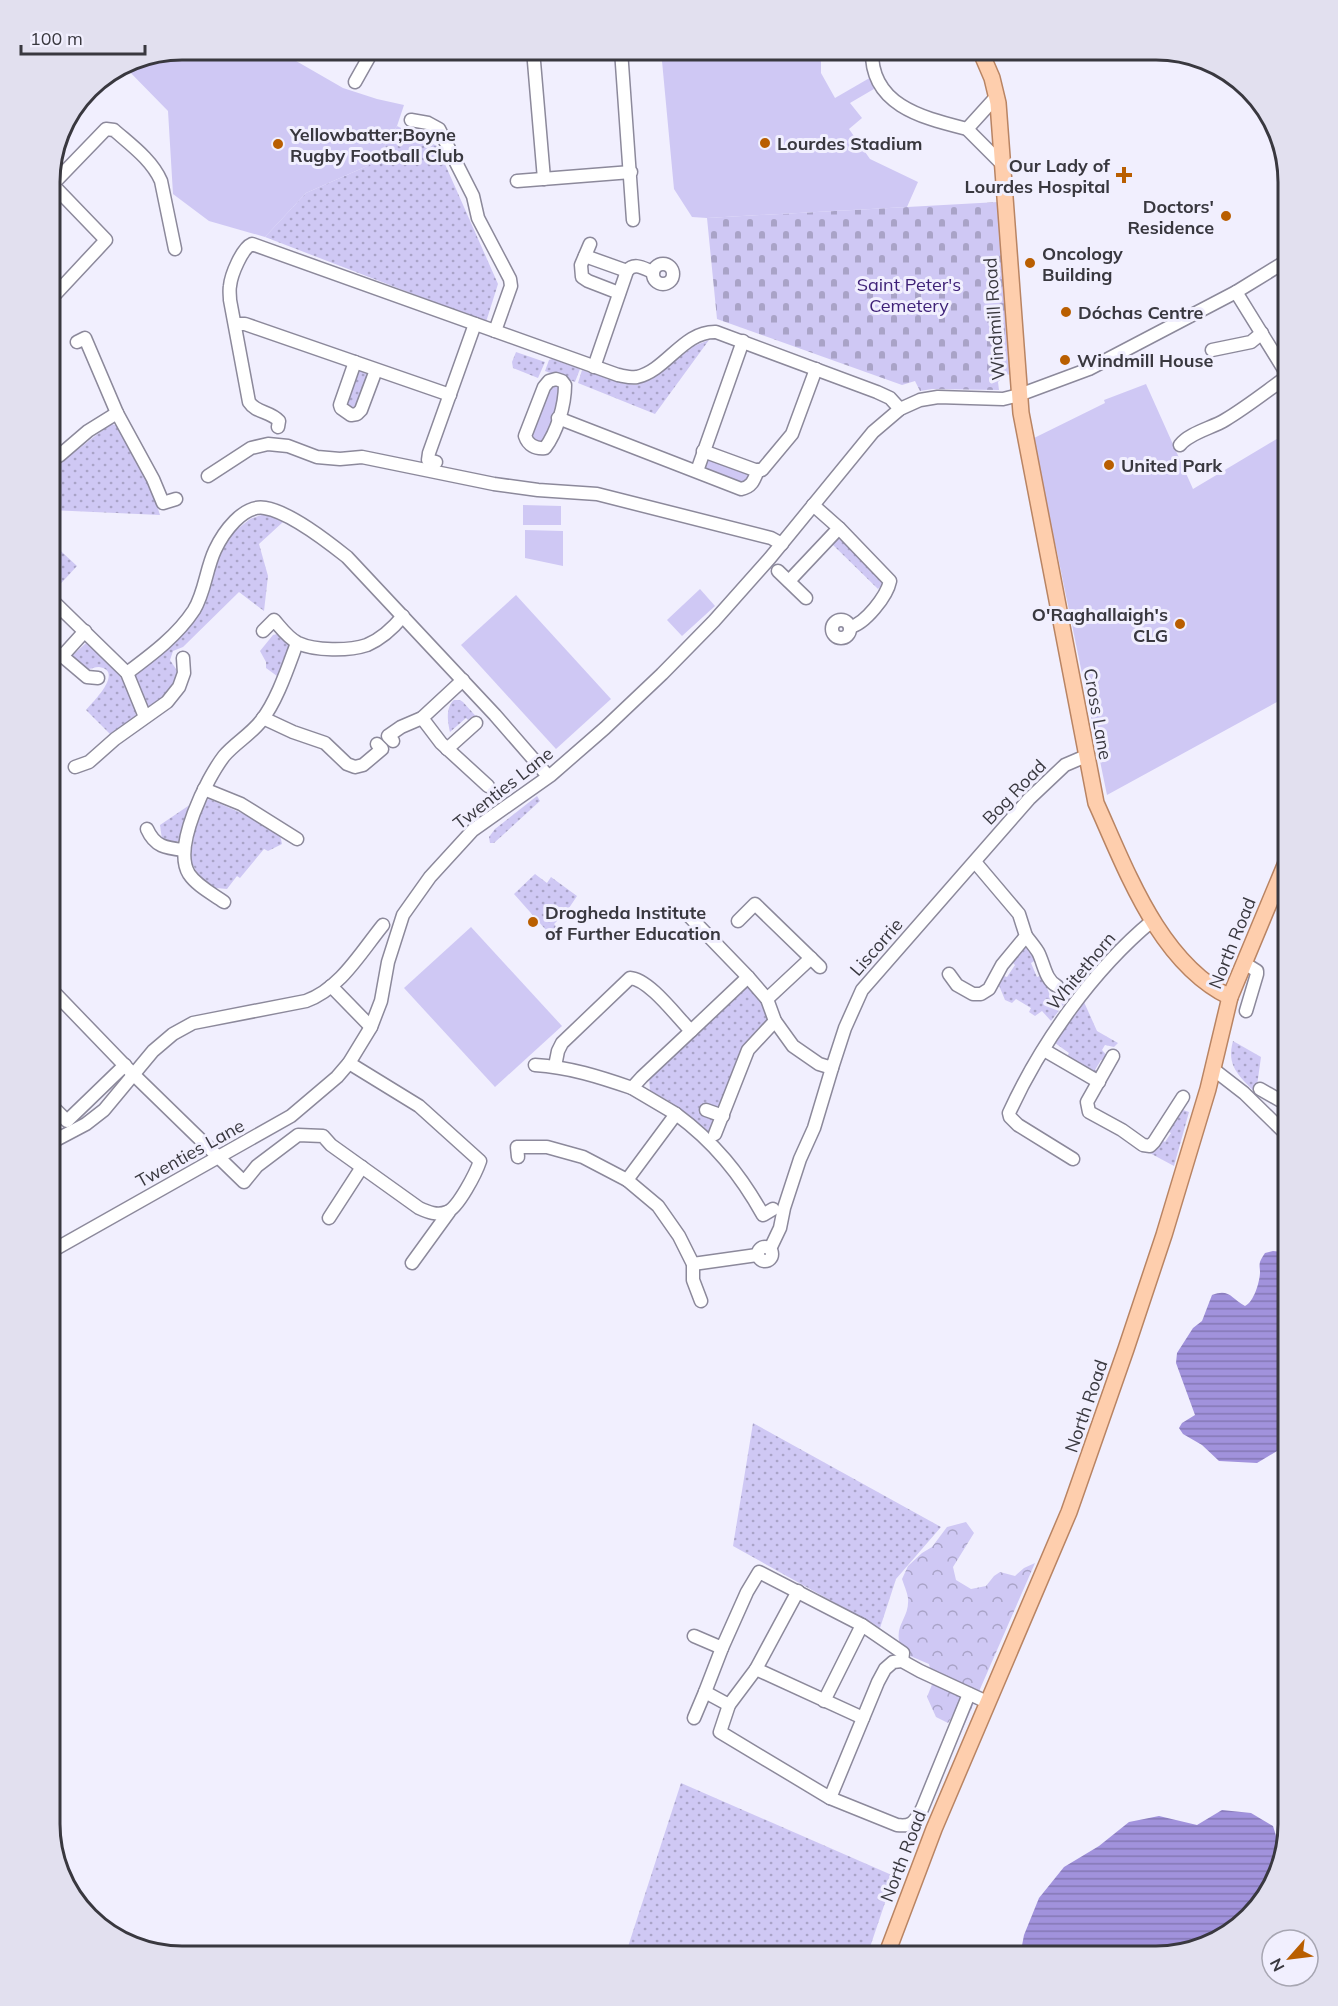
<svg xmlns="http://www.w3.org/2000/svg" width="1338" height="2006" font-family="Mulish,sans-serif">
	<defs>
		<pattern id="grass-dots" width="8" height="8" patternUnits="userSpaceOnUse" patternTransform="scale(1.5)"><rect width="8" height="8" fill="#cfc8f4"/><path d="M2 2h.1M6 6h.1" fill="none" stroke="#a9a3c7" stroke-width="1.8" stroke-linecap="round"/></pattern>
		<pattern id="forest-crowns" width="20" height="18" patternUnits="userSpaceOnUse" patternTransform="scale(1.5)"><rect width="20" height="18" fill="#cfc8f4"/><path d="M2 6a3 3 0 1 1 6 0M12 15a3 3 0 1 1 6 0" fill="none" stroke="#a9a3c7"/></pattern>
		<pattern id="cemetery-stones" width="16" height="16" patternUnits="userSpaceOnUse" patternTransform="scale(1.5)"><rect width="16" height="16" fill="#cfc8f4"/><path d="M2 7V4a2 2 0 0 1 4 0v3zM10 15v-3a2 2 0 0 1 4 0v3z" fill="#a9a3c7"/></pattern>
		<pattern id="water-rules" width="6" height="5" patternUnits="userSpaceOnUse" patternTransform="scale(1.5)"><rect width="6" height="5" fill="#a192dc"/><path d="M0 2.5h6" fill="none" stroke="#8478b4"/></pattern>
	</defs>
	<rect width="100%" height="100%" fill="#f1effe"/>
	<g fill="url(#grass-dots)">
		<polygon points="397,126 437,146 498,284 486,322 265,237 306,193 374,163"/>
		<polygon points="709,340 655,414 578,383 582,370 621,383 636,385 652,379 694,346"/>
		<polygon points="516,352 545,362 538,378 513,368 512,362"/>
		<polygon points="552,359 580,369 575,382 545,371 549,360"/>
		<polygon points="360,369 368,375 358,408 352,410 345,406 357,370"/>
		<path d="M112 424 118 426C134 455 150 483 160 515L50 510V469C72 456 90 438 112 424Z"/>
		<path d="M264 514 271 515 283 522 259 544 268 576 264 611 239 592 183 647 173 651 170 660 178 672C172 688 164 699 150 708L146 707 135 677 136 673 189 625 223 549 235 531 250 519Z"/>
		<polygon points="837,538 841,540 883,579 884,588 880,587 878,589 832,544"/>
		<polygon points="50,541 77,566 53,592 50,589"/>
		<polygon points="277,634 281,634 289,642 289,646 281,672 277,676 266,668 266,662 260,651 273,635"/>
		<path d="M86 643 90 645C111 665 132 683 136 715L133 718 110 734 86 710C92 703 125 671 99 667 95 667 90 669 85 670L73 662V655Z"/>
		<path d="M454 700H460L463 702 482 723 481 725 473 716 468 720 466 718 450 732C448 722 445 708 454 700Z"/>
		<polygon points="537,796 540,801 494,843 490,843 489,837 495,829"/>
		<polygon points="209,799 253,818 280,835 282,844 268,851 264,849 240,878 237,876 227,889 216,888 199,876 190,860 195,829 205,801"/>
		<polygon points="191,804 180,840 174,843 162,839 160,825"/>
		<polygon points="535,874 547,883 551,877 577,896 567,911 554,924 561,932 554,939 514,894"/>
		<polygon points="1026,947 1029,947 1036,960 1031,963 1037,977 1042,975 1051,998 1068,991 1071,995 1051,1021 1042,1011 1035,1016 1029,1012 1031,1008 1016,999 1012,1003 1005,1000 998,983 1001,975 1007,977 1015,965 1011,961 1021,949"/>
		<polygon points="743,987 750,987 759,996 769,1018 766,1024 741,1053 731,1076 723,1105 711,1118 715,1121 710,1133 669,1101 650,1091 649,1078"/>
		<polygon points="1084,1002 1097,1031 1118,1043 1114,1047 1105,1045 1102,1050 1108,1057 1106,1062 1101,1060 1095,1070 1100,1073 1097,1076 1066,1058 1069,1053 1055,1043"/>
		<path d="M1233 1041 1261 1057 1256 1093C1239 1076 1226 1066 1233 1041Z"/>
		<polygon points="1180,1109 1189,1112 1174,1166 1146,1151 1160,1139 1165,1142 1171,1133 1165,1130"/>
		<polygon points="753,1423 941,1527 896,1579 880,1628 733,1546"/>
		<polygon points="681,1783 894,1876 867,1956 625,1956"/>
	</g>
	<path fill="url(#forest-crowns)" d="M966 1522 974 1533 953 1567 956 1580 971 1589 986 1586 994 1576 1000 1572 1015 1576 1024 1568 1035 1563 943 1774 956 1711 948 1723 936 1717 927 1697 933 1682 929 1664 903 1653C890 1625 910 1621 908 1598 907 1592 904 1585 902 1579L908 1566 922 1553 932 1547 947 1527Z"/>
	<polygon fill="url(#cemetery-stones)" points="998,202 1011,375 1005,374 998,382 999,390 932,389 920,391 915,381 902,385 717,319 707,218"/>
	<g fill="#cfc8f4">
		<polygon points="182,50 277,50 343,88 377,99 404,105 397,126 374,163 306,193 265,237 209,221 173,194 168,111 123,65 131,59"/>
		<polygon points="664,50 821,50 821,73 835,98 873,76 879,86 850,103 862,118 849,129 870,159 918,182 907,207 707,218 692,217 674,189 662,61"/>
		<polygon points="552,384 560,386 562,395 545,439 541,442 531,441 530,431"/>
		<polygon points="1146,384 1193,489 1280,437 1288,442 1288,696 1107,795 1057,552 1030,440 1105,403 1104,400"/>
		<polygon points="707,458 751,475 744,484 703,468"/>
		<polygon points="523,505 561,506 561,525 523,525"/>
		<polygon points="525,530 563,531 563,566 525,558"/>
		<polygon points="700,589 715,606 682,636 667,620"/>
		<polygon points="516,595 611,699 556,749 461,645"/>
		<polygon points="471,927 562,1026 495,1087 404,988"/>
	</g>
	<g fill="url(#water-rules)">
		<path d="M1273 1251 1282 1252 1288 1259V1447H1284L1257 1463 1219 1461 1202 1445 1183 1434 1179 1428 1182 1423 1195 1415 1176 1363 1177 1353 1193 1328 1202 1321 1212 1295C1229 1288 1231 1298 1245 1306 1254 1302 1260 1281 1260 1272 1260 1268 1259 1266 1260 1262 1261 1259 1263 1256 1265 1253Z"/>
		<polygon points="1222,1810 1251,1813 1273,1826 1281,1852 1271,1891 1222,1939 1157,1956 1020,1956 1024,1935 1039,1898 1064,1867 1099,1846 1129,1822 1159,1816 1197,1825"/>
	</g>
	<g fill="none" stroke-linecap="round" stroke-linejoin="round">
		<defs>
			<g id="minor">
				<polyline points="533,50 544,179"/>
				<polyline points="621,50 633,220"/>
				<path d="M872 50C870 106 924 118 967 129L996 97"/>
				<polyline points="355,82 373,50"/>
				<polyline points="411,120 428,123 439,129 473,196 478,218 510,279 511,286 495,331"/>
				<polyline points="967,129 1002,164"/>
				<polyline points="517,181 631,172"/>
				<path d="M50 187 106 129 114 130C131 145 152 160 161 181L175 249"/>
				<polyline points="590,244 581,265 582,277 588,281 619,293"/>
				<polyline points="585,256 627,271"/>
				<circle cx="663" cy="274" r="10"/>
				<polyline points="1236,292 1288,376"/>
				<polyline points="50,300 106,240 53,185"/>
				<polyline points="236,324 245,324 450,395"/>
				<polyline points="77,342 85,338 117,413 153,479 163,503 176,499"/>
				<polyline points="1212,350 1251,342 1262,333"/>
				<polyline points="355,362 340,405 341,408 351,415 357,414 361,410 376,370"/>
				<path d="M594 367 627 271C634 262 643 268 653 272"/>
				<path d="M556 379 562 381 565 385C565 405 557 432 545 448 535 449 528 445 525 436L544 387 549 381Z"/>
				<path d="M558 418 741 489C752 487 754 480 758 470"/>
				<path d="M278 427 279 421C270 411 256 413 249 402L230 300C230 296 229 290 230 286 231 275 242 248 252 244L618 375C624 376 631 378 637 377 667 370 683 331 716 332L877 392 890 398 900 409"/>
				<path d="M1180 445C1189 433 1212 428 1225 420 1247 407 1268 390 1288 376"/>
				<polyline points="703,451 755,470 762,470 792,434 816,369"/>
				<polyline points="50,461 60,455 88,431 117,413"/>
				<polyline points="436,462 428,460 429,453 475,324"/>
				<polyline points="697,471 743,341"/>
				<polyline points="208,476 251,448 268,444 288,446 317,457 340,459 362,457 494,484 538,490 597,494 771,538 782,544"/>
				<path d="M813 505 839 528 890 581C887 596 865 624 850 627"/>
				<polyline points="778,571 806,598"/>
				<polyline points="789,581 839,528"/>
				<polyline points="50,598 127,673 145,717"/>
				<circle cx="841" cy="629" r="9"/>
				<path d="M263 631 274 620C281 628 288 638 298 643 315 651 349 651 367 645 381 639 394 627 403 616"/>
				<polyline points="61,655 87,677 98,678"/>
				<polyline points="50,664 66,652 85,631"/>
				<path d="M127 673C151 655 177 636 194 610 205 592 206 569 215 550 223 533 243 504 265 508 290 512 327 541 347 557L495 715 548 776"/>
				<polyline points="263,718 293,732 325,743 347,764 355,767 363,765 382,749 377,744"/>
				<polyline points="422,718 441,743 488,786"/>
				<polyline points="393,741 388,736 401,727 422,718 463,680"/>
				<polyline points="447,749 476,723"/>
				<polyline points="75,767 89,762 115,739 167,702 179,687 184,673 183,658"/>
				<polyline points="204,789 241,804 297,839"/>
				<path d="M147 829C155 847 166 848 184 850"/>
				<path d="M224 902C213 894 197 886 189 874 172 847 207 778 224 756 235 743 250 735 261 721 277 701 288 667 297 643"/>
				<polyline points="690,917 748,977 767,999 775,1021 793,1046 819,1064 832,1068 845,1028 862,990 1029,799 1065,765 1086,756"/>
				<polyline points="738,921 755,904 820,967"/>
				<path d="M1026 936C1030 941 1035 947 1038 952 1044 963 1045 980 1057 986"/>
				<polyline points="1244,963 1257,971 1257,974 1246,1011"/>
				<polyline points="949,974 957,985 973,994 981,994 989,989 1002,965 1026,936 1019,914 975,862"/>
				<polyline points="331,986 371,1027"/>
				<path d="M50 988 133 1074 244 1182 257 1166 298 1135 323 1136 331 1145 419 1208C428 1212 437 1216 447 1212 458 1208 476 1173 480 1161L419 1106 349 1063"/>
				<polyline points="767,999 811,958"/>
				<polyline points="1044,1050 1099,1082"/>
				<polyline points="1113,1056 1087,1102 1089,1112 1122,1130 1143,1145 1150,1146 1154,1142 1183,1097"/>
				<path d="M535 1065C569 1067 600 1077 632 1088L642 1077 691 1031"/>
				<path d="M555 1066 558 1051 562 1043 630 978C649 979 677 1017 691 1031L748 977"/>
				<polyline points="1213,1069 1244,1093 1288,1136"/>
				<polyline points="1260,1089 1288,1105"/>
				<polyline points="50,1104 67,1121 125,1065"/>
				<polyline points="706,1110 723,1116"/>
				<path d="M676 1114C714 1142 740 1174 763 1215L773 1209"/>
				<polyline points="715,1134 748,1050 775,1021"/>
				<path d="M50 1143 86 1124 104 1110 153 1051 173 1034 193 1023 306 1001C340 989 361 952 383 925"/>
				<polyline points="518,1157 517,1147 547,1147 583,1157 627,1180 676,1114 632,1088"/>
				<path d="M1073 1159 1018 1125 1010 1117 1009 1113C1041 1043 1093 970 1152 921"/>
				<polyline points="627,1180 658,1206 679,1236 693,1264 693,1280 701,1301"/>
				<polyline points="329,1218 362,1167"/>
				<circle cx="765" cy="1254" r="7"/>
				<polyline points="770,1249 780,1228 784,1208 800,1159 814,1128 832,1068"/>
				<polyline points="50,1252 291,1116 337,1077 349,1063 371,1027 381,1001 388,962 403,915 430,877 473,830 551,775 605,728 662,674 714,621 770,558 873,432 900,409 920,400 938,397 1003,399 1019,395 1089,369 1236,292 1288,260"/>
				<polyline points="412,1263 449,1212"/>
				<polyline points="693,1264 757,1255"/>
				<polyline points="694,1636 722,1648 747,1592 759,1572 862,1625"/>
				<polyline points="756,1669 798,1591"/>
				<polyline points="705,1692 722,1648"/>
				<polyline points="824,1701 862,1625 903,1653 902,1661"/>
				<polyline points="694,1718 705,1692 729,1705"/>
				<path d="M863 1718 756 1669 729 1705 720 1732 830 1798 897 1825C912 1827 914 1822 922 1809L969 1694"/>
				<polyline points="830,1798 878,1682 885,1669 893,1662 902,1661 920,1671 987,1702"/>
			</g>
			<g id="major">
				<path d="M980 50 992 78 998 103 1021 413 1096 803C1126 869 1159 963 1230 997"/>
				<polyline points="886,1956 934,1829 1069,1512 1126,1349 1164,1235 1208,1089 1230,997 1288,858"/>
			</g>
		</defs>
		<use href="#minor" stroke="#8c899b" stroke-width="15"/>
		<use href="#major" stroke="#b98463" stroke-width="18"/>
		<use href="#minor" stroke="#fff" stroke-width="12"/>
		<use href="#major" stroke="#fecead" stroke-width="15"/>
	</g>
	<g fill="#b95e00" stroke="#f1effe" stroke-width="2">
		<circle cx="765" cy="143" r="6"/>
		<circle cx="278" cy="144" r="6"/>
		<path d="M1121 166h6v6h6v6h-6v6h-6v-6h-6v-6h6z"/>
		<circle cx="1226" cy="216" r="6"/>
		<circle cx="1030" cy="263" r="6"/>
		<circle cx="1066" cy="312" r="6"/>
		<circle cx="1065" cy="360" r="6"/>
		<circle cx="1109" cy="465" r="6"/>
		<circle cx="1180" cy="624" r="6"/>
		<circle cx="533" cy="922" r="6"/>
	</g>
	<g text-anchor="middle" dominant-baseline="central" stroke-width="6" stroke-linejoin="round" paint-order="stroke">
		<g font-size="18" font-weight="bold" fill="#39383f" stroke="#f1effe" text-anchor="start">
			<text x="290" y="134">Yellowbatter;Boyne<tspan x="290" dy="21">Rugby Football Club</tspan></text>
			<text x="777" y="143">Lourdes Stadium</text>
			<text x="1110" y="165" text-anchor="end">Our Lady of<tspan x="1110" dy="21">Lourdes Hospital</tspan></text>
			<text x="1214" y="206" text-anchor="end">Doctors'<tspan x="1214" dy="21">Residence</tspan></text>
			<text x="1042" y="253">Oncology<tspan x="1042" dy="21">Building</tspan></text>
			<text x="1078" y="312">Dóchas Centre</text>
			<text x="1077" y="360">Windmill House</text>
			<text x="1121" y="465">United Park</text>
			<text x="1168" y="614" text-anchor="end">O'Raghallaigh's<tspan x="1168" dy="21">CLG</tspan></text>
			<text x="545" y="912">Drogheda Institute<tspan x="545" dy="21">of Further Education</tspan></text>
		</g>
		<g font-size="18" fill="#3e2177" stroke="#f1effe">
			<text x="909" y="284">Saint Peter's<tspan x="909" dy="21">Cemetery</tspan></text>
		</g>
		<g font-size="18" fill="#39383f" stroke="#f1effe">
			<text transform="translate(994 319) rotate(-94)">Windmill Road</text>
			<text transform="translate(1098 714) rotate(80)">Cross Lane</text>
			<text transform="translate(503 788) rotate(-38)">Twenties Lane</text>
			<text transform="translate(1014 792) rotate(-46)">Bog Road</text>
			<text transform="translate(1232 943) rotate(-68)">North Road</text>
			<text transform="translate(876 947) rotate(-49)">Liscorrie</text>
			<text transform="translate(1081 971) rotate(-50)">Whitethorn</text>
			<text transform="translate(190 1153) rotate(-29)">Twenties Lane</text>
			<text transform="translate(1086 1406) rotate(-71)">North Road</text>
			<text transform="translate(903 1856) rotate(-69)">North Road</text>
		</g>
	</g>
	<path d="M0 0H1338V2006H0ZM182 60H1156A122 122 0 0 1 1278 182V1824A122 122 0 0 1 1156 1946H182A122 122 0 0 1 60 1824V182A122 122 0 0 1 182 60Z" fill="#e2e0ef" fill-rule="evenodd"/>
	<path fill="none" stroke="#39383f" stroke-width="3" d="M182 60H1156A122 122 0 0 1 1278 182V1824A122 122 0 0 1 1156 1946H182A122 122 0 0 1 60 1824V182A122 122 0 0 1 182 60Z"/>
	<g transform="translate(1290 1958) rotate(242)"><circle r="28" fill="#f1effe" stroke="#a7a6b2" stroke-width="1.5"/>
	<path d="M0-4.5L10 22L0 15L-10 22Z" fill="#b95e00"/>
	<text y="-9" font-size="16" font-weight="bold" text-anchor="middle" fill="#39383f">N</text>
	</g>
	<path d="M21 45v9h124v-9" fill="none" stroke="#39383f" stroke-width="3"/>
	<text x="30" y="45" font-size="18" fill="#39383f" stroke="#f1effe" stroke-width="4.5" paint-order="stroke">100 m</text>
</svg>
